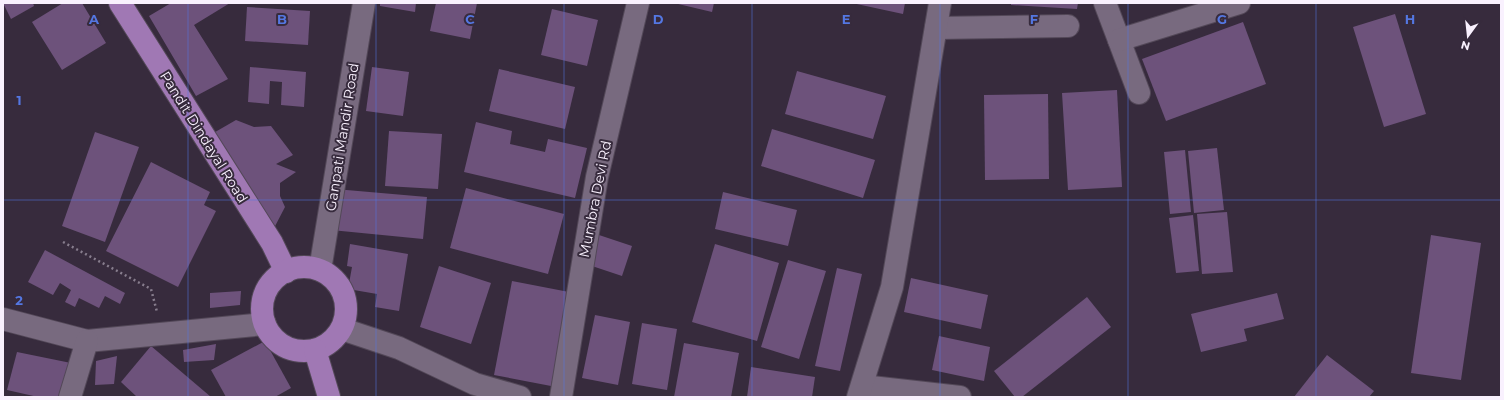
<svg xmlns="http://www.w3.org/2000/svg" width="1504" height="400" font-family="Montserrat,sans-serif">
	<rect width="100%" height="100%" fill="#372b3d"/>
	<g fill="#6d527b">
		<polygon points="3,3 33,3 34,6 11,19"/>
		<polygon points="63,3 82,3 106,43 62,70 32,22"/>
		<polygon points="171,3 230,3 194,25 228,79 196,96 149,16"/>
		<polygon points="380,3 416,3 415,12 380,6"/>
		<polygon points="436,3 477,3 470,39 430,31"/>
		<polygon points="674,3 714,3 712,12"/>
		<polygon points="852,3 905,3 903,14"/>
		<polygon points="1011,3 1078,3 1077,9 1011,5"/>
		<polygon points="247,7 310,11 308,45 245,41"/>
		<polygon points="552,9 598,20 587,66 541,55"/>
		<polygon points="1395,14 1426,114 1384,127 1353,27"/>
		<polygon points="1243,22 1266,84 1166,121 1142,59"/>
		<polygon points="250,67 306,72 304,107 281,105 282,82 270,81 269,104 248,102"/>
		<polygon points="372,67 409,72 403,116 366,111"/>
		<polygon points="499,69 575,87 565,129 489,111"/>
		<polygon points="797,71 886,96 873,139 785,114"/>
		<polygon points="1117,90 1122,187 1068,190 1062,93"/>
		<polygon points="1048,94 1049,179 985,180 984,95"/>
		<polygon points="236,120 254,127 271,126 293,155 276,164 296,172 280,183 280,196 285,207 272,232 210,135"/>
		<polygon points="476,122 512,131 510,144 545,152 548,139 587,148 575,198 464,172"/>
		<polygon points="772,129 875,160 863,198 761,166"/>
		<polygon points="389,131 442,134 438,189 385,186"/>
		<polygon points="95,132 139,147 105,242 62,226"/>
		<polygon points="1217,148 1224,210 1194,213 1188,151"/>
		<polygon points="1185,150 1191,212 1170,214 1164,152"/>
		<polygon points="151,162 210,192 204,205 216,211 178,287 106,251"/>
		<polygon points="466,188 564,214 548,274 450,248"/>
		<polygon points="335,189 427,197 423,239 331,230"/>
		<polygon points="723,192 797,210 788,246 715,229"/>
		<polygon points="1227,212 1233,272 1202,274 1197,214"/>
		<polygon points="1193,215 1199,271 1176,273 1169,218"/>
		<polygon points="599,235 632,246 622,276 589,265"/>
		<polygon points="1431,235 1481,243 1461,380 1411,373"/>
		<polygon points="350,244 408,254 399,311 375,307 377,294 348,289 352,267 347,266"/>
		<polygon points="715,244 779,263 757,341 692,322"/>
		<polygon points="45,250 125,293 120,304 105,296 99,308 79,298 75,307 65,302 71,290 60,283 53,295 28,282"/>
		<polygon points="788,260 826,271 799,359 761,347"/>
		<polygon points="439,266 491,283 471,344 420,327"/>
		<polygon points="837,268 862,274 840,371 815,366"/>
		<polygon points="911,278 988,295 981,329 904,312"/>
		<polygon points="512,281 569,292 551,386 494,375"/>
		<polygon points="241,291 240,305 210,308 210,293"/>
		<polygon points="1277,293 1284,319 1244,329 1247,341 1201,352 1191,314"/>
		<polygon points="1087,297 1111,327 1022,397 1015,397 994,371"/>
		<polygon points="595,315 630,322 618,385 582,378"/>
		<polygon points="642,323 677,329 667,390 632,384"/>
		<polygon points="939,336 990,347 984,381 932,370"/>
		<polygon points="265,341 291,388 275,397 226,397 211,370"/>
		<polygon points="684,343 739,353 731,397 674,397"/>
		<polygon points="216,344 214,360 184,362 183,350"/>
		<polygon points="151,346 211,397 137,397 121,382"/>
		<polygon points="17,352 71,363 63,397 38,397 7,390"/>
		<polygon points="1327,355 1374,391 1369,397 1294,397"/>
		<polygon points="117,356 114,384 95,385 96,361"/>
		<polygon points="751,367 815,377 812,397 747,397"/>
	</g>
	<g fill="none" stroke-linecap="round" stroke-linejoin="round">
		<defs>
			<g id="minor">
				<polyline points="1105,3 1139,93"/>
				<polyline points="936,28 1068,26"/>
				<polyline points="1119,40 1239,3"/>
				<polyline points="320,270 364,3"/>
				<polyline points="3,319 87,341 265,324"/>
				<polyline points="342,329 399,348 475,384 520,397"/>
				<polyline points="862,386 960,397"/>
				<polyline points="70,397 87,341"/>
				<polyline points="561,397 597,177 638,3"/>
				<polyline points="858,397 892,287 940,3"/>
			</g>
			<g id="major">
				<polyline points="120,3 272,243 286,272"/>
				<circle cx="304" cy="309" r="42"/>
				<polyline points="315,350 329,397"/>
			</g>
		</defs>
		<use href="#minor" stroke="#534858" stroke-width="24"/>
		<use href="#major" stroke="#534858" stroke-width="24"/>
		<polyline stroke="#877d8d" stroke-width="2.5" stroke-dasharray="2 3" stroke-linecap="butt" points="63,242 151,289 157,312"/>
		<use href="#minor" stroke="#786a7f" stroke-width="22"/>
		<use href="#major" stroke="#a078b4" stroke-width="22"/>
	</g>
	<path fill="none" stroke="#5477e2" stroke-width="1" stroke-opacity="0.55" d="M188 3V397M376 3V397M564 3V397M752 3V397M940 3V397M1128 3V397M1316 3V397M3 200H1501"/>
	<g text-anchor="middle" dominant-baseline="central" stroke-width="4" stroke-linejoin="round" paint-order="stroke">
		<g font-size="14" fill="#f9f1fe" stroke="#372b3d">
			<text transform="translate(204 137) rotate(58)">Pandit Dindayal Road</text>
			<text transform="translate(342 137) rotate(-81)">Ganpati Mandir Road</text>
			<text transform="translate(595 199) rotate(-79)">Mumbra Devi Rd</text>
		</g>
	</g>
	<g font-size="13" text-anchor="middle" font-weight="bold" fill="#5477e2" stroke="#372b3d" stroke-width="4" stroke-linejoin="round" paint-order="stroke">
		<text x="94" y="24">A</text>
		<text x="282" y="24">B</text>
		<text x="470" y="24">C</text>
		<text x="658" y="24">D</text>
		<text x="846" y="24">E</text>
		<text x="1034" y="24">F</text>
		<text x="1222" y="24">G</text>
		<text x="1410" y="24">H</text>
		<text x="19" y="105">1</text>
		<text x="19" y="305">2</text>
	</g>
	<rect width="1504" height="400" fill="none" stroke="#f9f1fe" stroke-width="8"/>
	<g transform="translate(1468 36) rotate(195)" stroke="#372b3d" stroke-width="3" paint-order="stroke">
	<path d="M0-3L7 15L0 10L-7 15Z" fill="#f9f1fe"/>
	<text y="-6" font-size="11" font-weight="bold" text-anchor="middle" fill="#f9f1fe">N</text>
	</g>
</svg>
